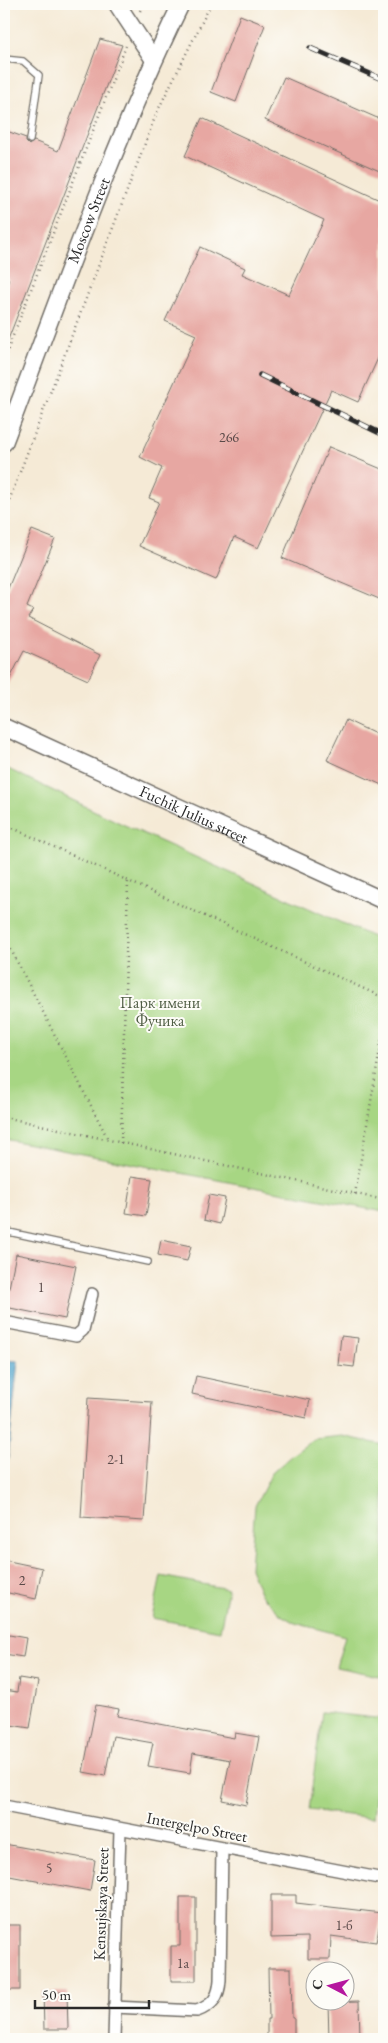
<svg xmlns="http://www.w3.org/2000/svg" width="388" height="2043" font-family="'EB Garamond',serif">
	<rect width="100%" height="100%" fill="#fdfcf7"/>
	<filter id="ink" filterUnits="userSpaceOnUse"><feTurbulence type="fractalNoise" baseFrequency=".02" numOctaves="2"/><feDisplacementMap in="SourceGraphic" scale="10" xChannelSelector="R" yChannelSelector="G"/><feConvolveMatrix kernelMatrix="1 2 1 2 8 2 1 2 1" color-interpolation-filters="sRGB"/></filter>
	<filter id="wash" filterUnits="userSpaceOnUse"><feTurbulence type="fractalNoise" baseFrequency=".0096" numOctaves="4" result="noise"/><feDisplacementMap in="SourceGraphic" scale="20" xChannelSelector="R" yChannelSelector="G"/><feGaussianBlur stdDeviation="1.12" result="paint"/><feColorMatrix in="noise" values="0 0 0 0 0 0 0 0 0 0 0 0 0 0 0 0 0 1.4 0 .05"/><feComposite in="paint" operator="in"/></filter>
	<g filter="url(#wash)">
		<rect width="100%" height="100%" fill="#f5ead6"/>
		<g fill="#a7d683" stroke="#698057">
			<polygon points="4,767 120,823 384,942 384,1212 4,1139"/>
			<polygon points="342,1436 384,1445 384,1677 336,1667 345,1636 295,1623 281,1615 261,1595 250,1568 255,1506 272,1473 292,1455 314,1439"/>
			<polygon points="161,1576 228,1589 220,1631 152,1618"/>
			<polygon points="322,1712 384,1719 373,1818 309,1810"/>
		</g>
		<polygon fill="#51a4cc" stroke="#3e687c" points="4,1360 18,1361 5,1488 4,1488"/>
		<g id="blocks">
			<g fill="#e7a7a2">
				<polygon points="240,15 265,25 236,102 211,92"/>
				<polygon points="100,39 122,45 4,350 4,293 9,279 4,277 4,130 26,138 26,142 29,145 34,141 58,151"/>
				<polygon points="284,77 384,121 384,173 265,120"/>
				<polygon points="202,118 384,202 384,345 358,402 331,390 258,548 234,537 216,580 139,546 159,502 149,498 162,468 140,457 196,335 165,321 200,247 245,268 242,274 289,295 324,220 185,156"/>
				<polygon points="329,447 384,470 384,601 282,558"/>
				<polygon points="32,530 55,539 27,607 33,610 28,618 100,655 88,680 24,651 4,690 4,598"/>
				<polygon points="346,720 384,738 384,786 327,760"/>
				<polygon points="132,1176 152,1179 146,1216 126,1213"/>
				<polygon points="209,1195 225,1198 220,1224 204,1220"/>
				<polygon points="161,1240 191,1246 187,1261 158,1255"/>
				<polygon points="16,1254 76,1266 65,1319 5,1307"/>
				<polygon points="341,1336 358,1338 354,1367 338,1365"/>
				<polygon points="196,1376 310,1400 306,1418 192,1394"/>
				<polygon points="88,1398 152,1402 144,1521 81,1517"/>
				<polygon points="4,1560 42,1568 36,1599 4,1592"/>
				<polygon points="4,1634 26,1638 23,1657 4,1654"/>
				<polygon points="19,1678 38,1681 30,1728 4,1724 4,1690 17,1692"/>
				<polygon points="96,1705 119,1709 117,1716 234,1738 235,1733 259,1737 246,1805 222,1800 230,1760 193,1753 190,1773 148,1766 153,1743 113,1736 105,1776 83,1772"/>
				<polygon points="4,1844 95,1860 90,1891 4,1875"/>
				<polygon points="271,1895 296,1895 296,1903 382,1913 376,1942 331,1936 330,1959 308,1959 308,1937 271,1938"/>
				<polygon points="180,1897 196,1897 196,1981 171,1981 171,1946 180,1946"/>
				<rect x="4" y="1925" width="16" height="65"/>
				<polygon points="268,1968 291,1968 292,2018 294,2018 294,2039 267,2039 267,2019 269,2019"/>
				<polygon points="43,1992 67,1992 68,2029 44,2029"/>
				<polygon points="359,2001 360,2039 329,2039 328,2002"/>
			</g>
		</g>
	</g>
	<g filter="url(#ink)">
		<use href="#blocks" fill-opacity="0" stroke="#726e67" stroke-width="1"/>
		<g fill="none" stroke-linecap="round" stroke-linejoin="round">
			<defs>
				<g id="lane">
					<polyline points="4,59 23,61 39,75 30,140"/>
					<polyline points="4,1231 148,1262"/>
				</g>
				<g id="street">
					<polyline points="4,1322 76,1336 83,1330 92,1294"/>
					<polyline points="4,1806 384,1879"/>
					<path d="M114 2007 197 2011C213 2005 219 1997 220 1980L222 1848"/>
					<polyline points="114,2039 120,1829"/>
				</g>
				<g id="secondary">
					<polyline points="117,4 154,60"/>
					<path id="s1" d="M4 443C60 295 112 145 181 4"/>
					<path id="s2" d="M4 727 384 901"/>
				</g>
			</defs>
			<use href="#lane" stroke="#726e67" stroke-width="8"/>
			<use href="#street" stroke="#726e67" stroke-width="14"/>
			<use href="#secondary" stroke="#726e67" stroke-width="19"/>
			<g stroke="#726e67" stroke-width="2.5" stroke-dasharray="1 4" stroke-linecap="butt">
				<polyline points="140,11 143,4"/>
				<polyline points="4,359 126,46"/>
				<polyline points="4,514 157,112 211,4"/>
				<polyline points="4,824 384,998"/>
				<polyline points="4,936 108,1139"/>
				<polyline points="4,1117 384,1200"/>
				<polyline points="121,1143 128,881"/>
				<polyline points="355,1194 384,1026"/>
			</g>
			<use href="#lane" stroke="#fff" stroke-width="5.5"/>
			<use href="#street" stroke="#fff" stroke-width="11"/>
			<use href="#secondary" stroke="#fff" stroke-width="16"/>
			<defs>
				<g id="rail">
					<polyline points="310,48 384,80"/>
					<polyline points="260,375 384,435"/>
				</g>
			</defs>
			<use href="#rail" stroke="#2b2b2b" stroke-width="5.5"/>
			<use href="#rail" stroke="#fdfcf7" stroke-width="4" stroke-dasharray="11" stroke-linecap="butt"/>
		</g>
	</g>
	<g text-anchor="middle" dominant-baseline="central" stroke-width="4" stroke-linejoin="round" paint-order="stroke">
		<g font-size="14" fill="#5a4a49">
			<text x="229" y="437">266</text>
			<text x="41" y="1287">1</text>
			<text x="116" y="1459">2-1</text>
			<text x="22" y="1580">2</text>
			<text x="49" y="1868">5</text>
			<text x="344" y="1925">1-б</text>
			<text x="183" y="1963">1a</text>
		</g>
		<g font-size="16" fill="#2b2b2b" stroke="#fdfcf7">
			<text stroke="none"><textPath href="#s1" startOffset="238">Moscow Street</textPath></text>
			<text stroke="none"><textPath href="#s2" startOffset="209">Fuchik Julius street</textPath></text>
			<text transform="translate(197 1827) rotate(11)">Intergelpo Street</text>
			<text transform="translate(101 1904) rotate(-88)">Kensujskaya Street</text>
		</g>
		<g font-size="16" fill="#505e45" stroke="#fdfcf7">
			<text x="160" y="1002">Парк имени<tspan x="160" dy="18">Фучика</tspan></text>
		</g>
	</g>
	<rect width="388" height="2043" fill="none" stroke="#fdfcf7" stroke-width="20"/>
	<g transform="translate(330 1986) rotate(276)"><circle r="24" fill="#fdfcf7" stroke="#a9a8a5"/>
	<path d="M0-4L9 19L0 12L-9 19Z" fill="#b5179e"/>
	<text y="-8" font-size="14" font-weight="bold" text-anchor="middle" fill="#2b2b2b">С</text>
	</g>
	<path d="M35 2000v8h114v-8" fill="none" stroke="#2b2b2b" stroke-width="2.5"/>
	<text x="42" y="2000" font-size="15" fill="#2b2b2b" stroke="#fdfcf7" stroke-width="4" paint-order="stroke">50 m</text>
</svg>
